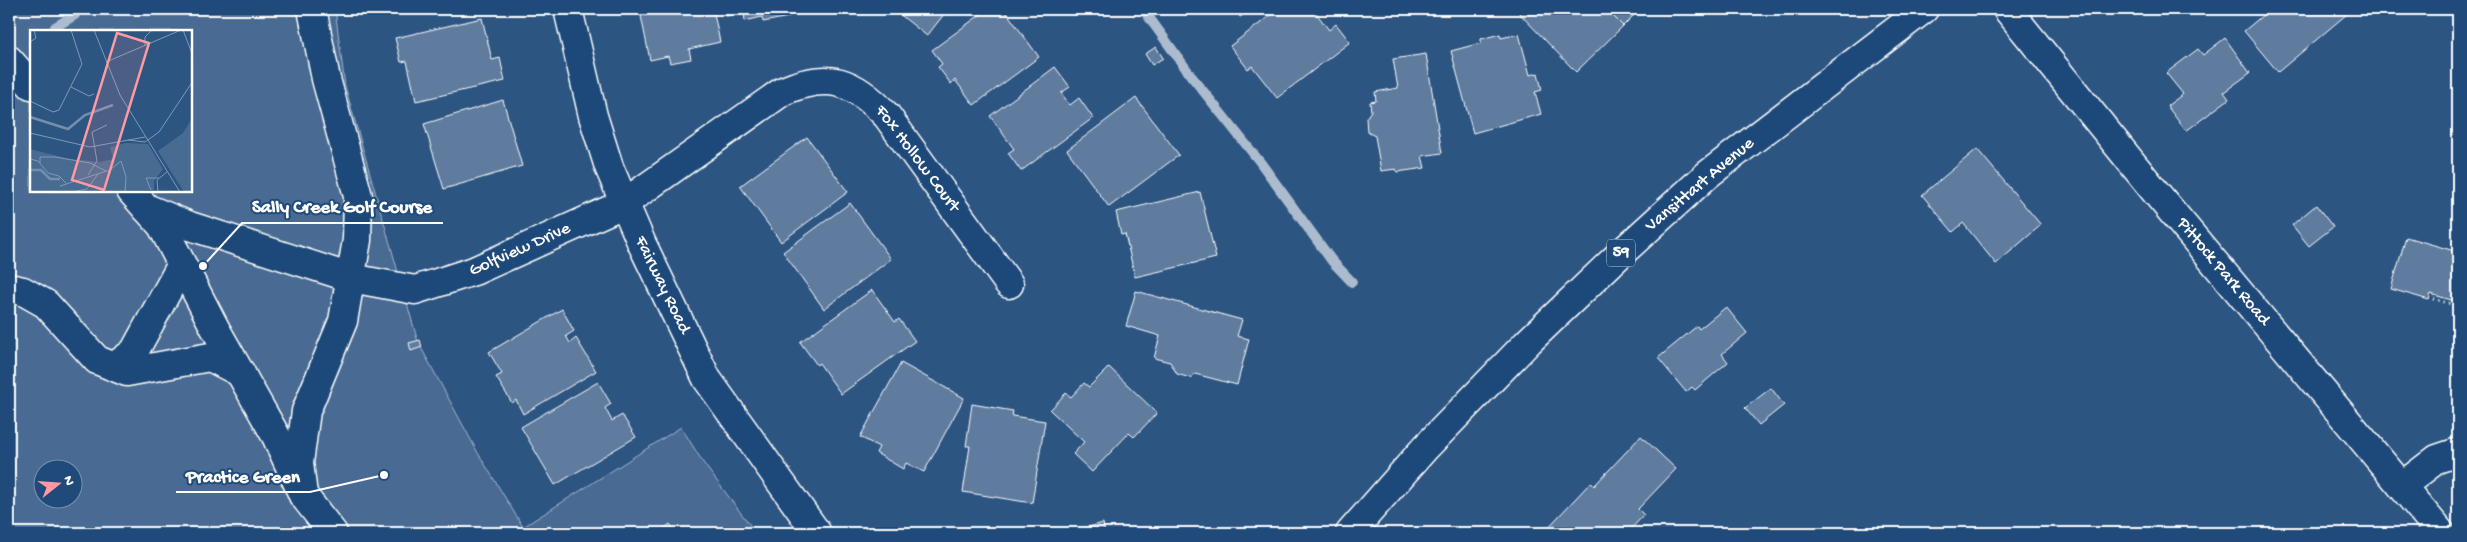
<svg xmlns="http://www.w3.org/2000/svg" width="2467" height="542" font-family="'Gochi Hand',sans-serif">
	<rect width="100%" height="100%" fill="#2c5582"/>
	<filter id="ink" filterUnits="userSpaceOnUse"><feTurbulence type="fractalNoise" baseFrequency=".02" numOctaves="2"/><feDisplacementMap in="SourceGraphic" scale="10" xChannelSelector="R" yChannelSelector="G"/><feConvolveMatrix kernelMatrix="1 2 1 2 8 2 1 2 1" color-interpolation-filters="sRGB"/></filter>
	<g filter="url(#ink)">
		<path fill="#486b92" stroke="#a4b5c8" fill-rule="evenodd" d="M9 9H335L345 86 418 342 478 453 523 527 681 427 704 464 756 533H9ZM31 31H191V191H31ZM42 470H72V500H42Z"/>
		<g fill="none" stroke-linecap="round" stroke-linejoin="round">
			<g stroke="#acbcce" stroke-width="10">
				<polyline points="1143,9 1192,77 1260,162 1332,261 1352,282"/>
				<polyline points="55,27 75,15 70,9"/>
			</g>
		</g>
		<g fill="#5e7c9f" stroke="#fff">
			<polygon points="646,9 713,9 720,42 689,49 691,59 670,63 668,56 650,60 641,16 647,15"/>
			<polygon points="725,9 787,9 789,17 763,22 762,17 745,21 744,12 726,16"/>
			<polygon points="902,9 948,9 927,36 898,13"/>
			<polygon points="988,9 1004,9 1039,57 974,105 955,80 951,84 938,67 942,64 932,50"/>
			<polygon points="1235,9 1253,9 1240,17"/>
			<polygon points="1279,9 1313,9 1329,30 1336,24 1350,42 1277,98 1252,66 1248,69 1230,46"/>
			<polygon points="1522,9 1606,9 1623,26 1576,72 1518,12"/>
			<polygon points="1608,9 1630,9 1635,14 1623,26 1607,10"/>
			<polygon points="2268,9 2353,9 2278,72 2244,31 2269,10"/>
			<polygon points="482,18 492,60 500,58 505,81 416,101 407,61 401,62 395,38"/>
			<polygon points="1500,34 1501,38 1519,34 1530,75 1538,73 1542,90 1535,92 1541,114 1473,133 1451,51 1481,43 1481,39"/>
			<polygon points="2225,38 2250,73 2224,92 2229,99 2186,131 2167,106 2183,94 2166,73 2198,49 2203,55"/>
			<polygon points="1156,47 1163,58 1152,65 1145,54"/>
			<polygon points="1426,54 1442,153 1422,156 1425,168 1397,172 1396,169 1381,171 1375,136 1367,132 1366,118 1371,111 1370,102 1376,101 1375,92 1398,88 1393,59"/>
			<polygon points="1055,67 1070,87 1061,93 1070,105 1079,98 1093,118 1021,171 1008,153 1014,149 990,116"/>
			<polygon points="1136,98 1179,155 1109,207 1067,150"/>
			<polygon points="503,100 522,166 444,189 424,124"/>
			<polygon points="807,137 848,192 781,242 740,186"/>
			<polygon points="1977,149 2041,225 1996,264 1963,223 1953,232 1922,195"/>
			<polygon points="1200,192 1216,258 1135,277 1125,234 1121,235 1116,212"/>
			<polygon points="850,203 891,259 824,309 783,252"/>
			<polygon points="2316,205 2333,227 2309,246 2292,225"/>
			<polygon points="2406,237 2458,252 2458,302 2431,294 2429,300 2391,289"/>
			<polygon points="872,290 895,322 899,319 915,341 841,394 819,363 817,365 800,342"/>
			<polygon points="1136,291 1242,320 1237,336 1249,339 1237,385 1195,374 1190,378 1177,374 1170,362 1154,358 1160,336 1126,326"/>
			<polygon points="1726,307 1747,333 1722,354 1728,362 1695,390 1692,387 1686,392 1658,358 1697,326 1699,329"/>
			<polygon points="562,309 574,331 566,336 570,343 576,338 596,371 523,414 516,400 512,403 496,377 502,374 489,352"/>
			<polygon points="420,340 422,347 411,351 409,343"/>
			<polygon points="901,363 964,398 924,472 906,463 903,469 876,453 879,447 860,437"/>
			<polygon points="1109,367 1157,413 1134,437 1129,433 1092,472 1073,454 1084,442 1050,410 1066,393 1071,397 1084,383 1089,387"/>
			<polygon points="598,382 611,404 605,408 612,421 622,415 636,437 555,485 521,427"/>
			<polygon points="1771,388 1784,405 1759,425 1745,408"/>
			<polygon points="972,404 1013,411 1012,416 1045,421 1032,503 963,492 970,446 966,446"/>
			<polygon points="1641,436 1676,469 1638,509 1644,515 1627,533 1543,533 1591,482 1594,486"/>
			<polygon points="1103,523 1105,533 1087,533 1085,528"/>
			<polygon points="670,524 676,533 658,533"/>
		</g>
		<g fill="none" stroke-linecap="round" stroke-linejoin="round">
			<defs>
				<g id="minor">
					<polyline points="568,9 593,116 609,167 642,244 707,379 817,533"/>
					<polyline points="9,60 31,85"/>
					<polyline points="131,191 162,226 216,330 276,436 303,495 333,533"/>
					<path d="M146 208 190 226 351 278 415 290 474 271 623 204 783 91C829 71 854 81 887 116L1009 284"/>
					<polyline points="9,288 23,291 46,304 97,360 127,372 210,357 241,373"/>
					<polyline points="114,367 134,352 181,266"/>
					<polyline points="2402,486 2437,459 2458,452"/>
					<polyline points="303,495 299,463 306,411 343,321 357,240 358,196 326,79 312,9"/>
				</g>
				<g id="major">
					<polyline points="2007,9 2158,195 2441,533"/>
					<polyline points="1350,533 1425,448 1529,341 1618,256 1707,175 1924,9"/>
				</g>
			</defs>
			<use href="#minor" stroke="#fff" stroke-width="31"/>
			<use href="#major" stroke="#fff" stroke-width="31"/>
			<polyline stroke="#fff" stroke-width="3" stroke-dasharray="1 4" stroke-linecap="butt" points="2434,299 2458,306"/>
			<use href="#minor" stroke="#1f4a7a" stroke-width="28"/>
			<use href="#major" stroke="#1f4a7a" stroke-width="28"/>
		</g>
	</g>
	<g text-anchor="middle" dominant-baseline="central" stroke-width="4" stroke-linejoin="round" paint-order="stroke">
		<rect fill="#1f4a7a" stroke="#bcc9d7" stroke-width="1" x="1607" y="239.5" width="28" height="27" rx="4"/>
		<g font-size="16" font-weight="bold" fill="#fff">
			<text x="1621" y="253">59</text>
		</g>
		<g font-size="18" fill="#fff" stroke="#1f4a7a">
			<text transform="translate(917 159) rotate(53)">Fox Hollow Court</text>
			<text transform="translate(1700 185) rotate(-40)">Vansittart Avenue</text>
			<text transform="translate(520 250) rotate(-24)">Golfview Drive</text>
			<text transform="translate(2223 272) rotate(50)">Pittock Park Road</text>
			<text transform="translate(662 285) rotate(64)">Fairway Road</text>
		</g>
	</g>
	<g transform="translate(30 30)">
		<rect width="162" height="162" fill="#2c5582"/>
		<path d="M162 88V162H154L128 121 153 103ZM96 113 118 114 133 139 124 151V160L0 162V119L40 129 70 132 83 129 80 117Z" fill="#486b92"/>
		<path fill="none" stroke="#748fad" stroke-width="2.5" d="M0 87 38 99 55 85 83 75M0 140H11L20 149H30"/>
		<path fill="none" stroke="#8099b4" stroke-width="1" d="M64 0 90 65 150 162M153 0 163 26M0 12 6 8 4 0M115 16V7L122 0M76 32 151 0M41 57 59 66 64 64M0 71 23 82 29 80 52 34 41 0M0 103 60 117 115 107M98 110 115 112 129 102 163 51M0 129 8 131 18 143 29 146 36 153M10 133V127H25L60 133 76 141M58 145 67 131 62 102 77 95M30 156 80 140 91 131 96 147 95 162M121 160 116 148H129M42 162 57 159 68 144M128 162 127 150 137 142"/>
		<path fill="#ff9aa2" fill-opacity="0.15" stroke="#ff9aa2" stroke-width="2.5" d="M87 3 119 13 74 160 42 150Z"/>
		<rect width="162" height="162" fill="none" stroke="#fff" stroke-width="2.5"/>
	</g>
	<path fill="none" stroke="#fff" stroke-width="2" d="M203 266L242 223H443M384 475L310 492H176"/>
	<g fill="#fff" stroke="#1f4a7a" stroke-width="2">
		<circle cx="203" cy="266" r="5"/>
		<circle cx="384" cy="475" r="5"/>
	</g>
	<g font-size="19" text-anchor="middle" font-weight="bold" fill="#fff" stroke="#1f4a7a" stroke-width="4" stroke-linejoin="round" paint-order="stroke">
		<text x="342" y="212">Sally Creek Golf Course</text>
		<text x="243" y="482">Practice Green</text>
	</g>
	<rect width="2467" height="542" fill="none" stroke="#1f4a7a" stroke-width="30"/>
	<rect x="15" y="15" width="2437" height="512" fill="none" stroke="#fff" stroke-width="2" filter="url(#ink)"/>
	<g transform="translate(58 484) rotate(73)"><circle r="24" fill="#1f4a7a" stroke="#7992af"/>
	<path d="M0-4L9 19L0 12L-9 19Z" fill="#ff9aa2"/>
	<text y="-8" font-size="14" font-weight="bold" text-anchor="middle" fill="#ffffff">N</text>
	</g>
</svg>
